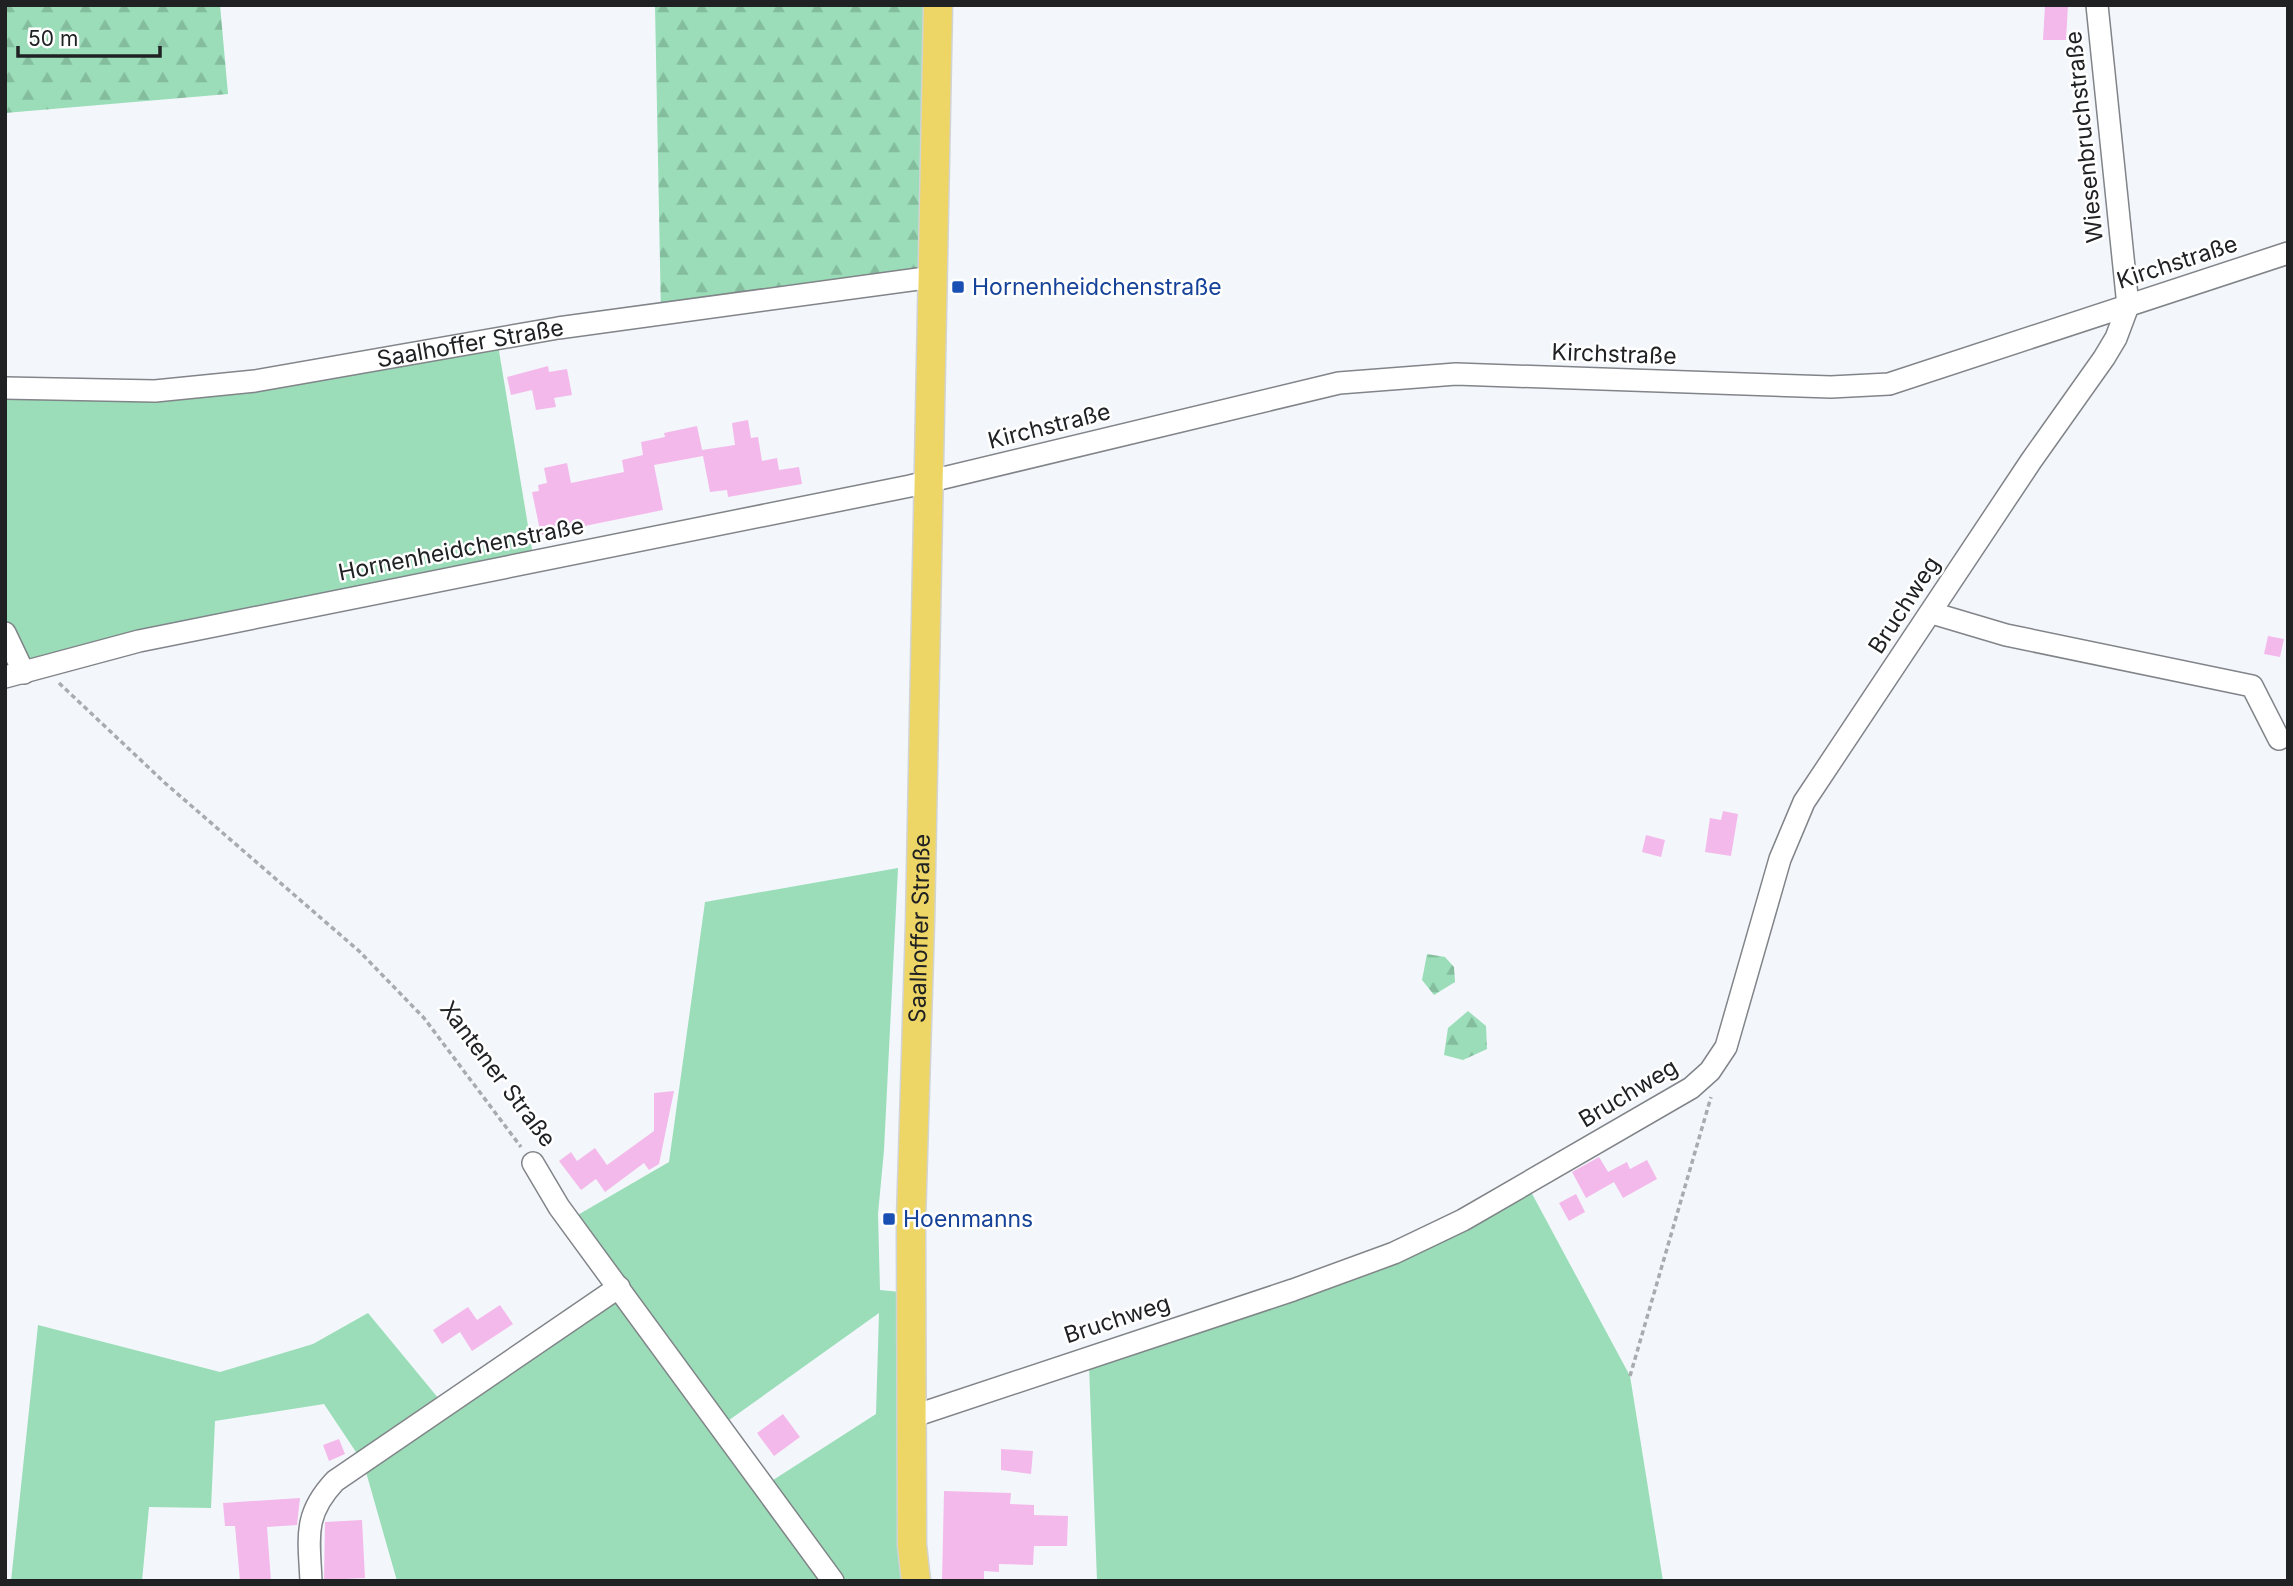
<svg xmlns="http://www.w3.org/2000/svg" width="2293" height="1586" font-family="Inter,sans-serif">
	<defs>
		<pattern id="forest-firs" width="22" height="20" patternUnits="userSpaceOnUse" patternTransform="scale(1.75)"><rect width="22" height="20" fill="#9addb8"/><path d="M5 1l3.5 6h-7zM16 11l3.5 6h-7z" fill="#84bd9e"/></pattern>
	</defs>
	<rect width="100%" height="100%" fill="#f3f7fb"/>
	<g fill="#9addb8">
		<polygon points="497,339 534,562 24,673 5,633 5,388 155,391"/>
		<polygon points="898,868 884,1150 878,1214 880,1290 900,1292 904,1581 839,1581 770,1482 876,1414 879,1313 725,1423 576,1216 669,1162 705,902"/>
		<polygon points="1530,1190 1630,1376 1663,1581 1097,1581 1089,1365"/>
		<polygon points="613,1301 620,1302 826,1581 397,1581 366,1472"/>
		<polygon points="368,1313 439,1399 358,1455 324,1404 215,1421 211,1508 149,1507 142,1581 11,1581 38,1325 220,1372 313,1344"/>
	</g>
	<g fill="url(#forest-firs)">
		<polygon points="5,5 220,5 228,94 5,113"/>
		<polygon points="655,5 926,5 933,277 661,315"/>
		<polygon points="1427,954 1445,957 1454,967 1455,982 1434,995 1422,980"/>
		<polygon points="1468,1011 1486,1026 1487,1049 1463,1060 1444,1055 1448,1028"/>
	</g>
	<g fill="#f4b9eb">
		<polygon points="2045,5 2068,5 2066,40 2043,40"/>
		<polygon points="548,366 549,372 567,369 572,395 554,398 556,407 536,410 532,390 511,395 507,377"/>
		<polygon points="748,420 751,438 758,437 762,461 777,458 779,470 799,467 802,484 728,497 727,490 710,492 703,456 654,465 663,510 541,535 532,492 539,491 538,485 547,483 544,468 567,463 571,483 624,472 622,460 643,455 641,442 665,437 664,433 697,426 703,454 702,450 735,445 732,423"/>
		<polygon points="2268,636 2284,639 2280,657 2264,654"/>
		<polygon points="1723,811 1738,814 1731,856 1705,852 1710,818 1721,820"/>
		<polygon points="1646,835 1665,840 1661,857 1642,852"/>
		<polygon points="674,1091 659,1164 649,1170 644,1163 605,1192 596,1179 581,1190 559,1161 571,1152 577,1161 595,1148 607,1165 654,1131 654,1093"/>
		<polygon points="1599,1157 1610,1175 1608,1172 1627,1162 1630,1169 1647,1160 1657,1179 1623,1198 1614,1182 1586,1198 1572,1172"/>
		<polygon points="1576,1194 1585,1212 1569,1221 1559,1203"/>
		<polygon points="500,1305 513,1324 472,1351 460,1332 442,1344 433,1330 468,1307 477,1320"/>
		<polygon points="783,1414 800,1437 774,1456 757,1433"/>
		<polygon points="339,1439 345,1454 329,1461 323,1445"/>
		<polygon points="1001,1449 1033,1451 1031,1474 1001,1470"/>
		<polygon points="944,1491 1011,1493 1010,1504 1034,1505 1034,1515 1068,1516 1067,1546 1034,1546 1033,1565 999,1564 999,1572 984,1571 984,1581 942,1581"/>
		<polygon points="300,1498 297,1525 267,1527 271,1581 240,1581 235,1526 225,1526 223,1503"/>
		<polygon points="362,1520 365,1578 324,1580 325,1522"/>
	</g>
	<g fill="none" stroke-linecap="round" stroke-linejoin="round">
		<defs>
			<g id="minor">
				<path id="s1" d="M5 388 155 391 255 381 558 328 933 277"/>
				<polyline points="1932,613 2006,635 2252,686 2279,739"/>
				<polyline points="5,633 24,673"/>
				<polyline points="5,677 139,641 910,486 1339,383 1456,374 1831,387 1889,384 2288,253"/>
				<polyline points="533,1163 559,1207 833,1581"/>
				<polyline points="911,1417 1293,1290 1394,1253 1463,1220 1691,1088 1710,1071 1726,1047 1780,859 1804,802 2031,461 2104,358 2116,338 2128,306 2097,5"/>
				<path d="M311 1581C309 1537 303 1515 335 1481L619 1287"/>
			</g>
			<g id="major">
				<path id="s2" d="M916 1581 912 1545 911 1220 920 923 938 5"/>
			</g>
		</defs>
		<use href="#minor" stroke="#818488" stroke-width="24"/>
		<use href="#major" stroke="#d2d3d3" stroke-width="31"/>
		<g stroke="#a8abaf" stroke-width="3.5" stroke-dasharray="5 3.5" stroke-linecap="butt">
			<polyline points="59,683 165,783 359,951 424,1018 521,1147"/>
			<polyline points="1630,1376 1711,1097"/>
		</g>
		<use href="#minor" stroke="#fff" stroke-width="21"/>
		<use href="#major" stroke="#eed666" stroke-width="28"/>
	</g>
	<g fill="#1a4fb4" stroke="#fff" stroke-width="2.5">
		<rect x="951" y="280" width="14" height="14" rx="3.5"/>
		<rect x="882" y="1212" width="14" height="14" rx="3.5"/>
	</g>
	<g text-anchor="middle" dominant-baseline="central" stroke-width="5" stroke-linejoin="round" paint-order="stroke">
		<g font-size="23" fill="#202123" stroke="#fff">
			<text transform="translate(2084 137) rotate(-96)">Wiesenbruchstraße</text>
			<text transform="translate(2177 262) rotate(-18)">Kirchstraße</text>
			<text stroke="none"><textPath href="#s1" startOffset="469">Saalhoffer Straße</textPath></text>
			<text transform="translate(1614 354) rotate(2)">Kirchstraße</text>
			<text transform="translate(1049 426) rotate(-14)">Kirchstraße</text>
			<text transform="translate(461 549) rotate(-11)">Hornenheidchenstraße</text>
			<text transform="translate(1904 605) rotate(-57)">Bruchweg</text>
			<text stroke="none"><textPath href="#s2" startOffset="653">Saalhoffer Straße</textPath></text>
			<text transform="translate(498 1074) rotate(53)">Xantener Straße</text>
			<text transform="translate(1628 1093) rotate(-31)">Bruchweg</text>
			<text transform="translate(1117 1319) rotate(-18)">Bruchweg</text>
		</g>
		<g font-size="23" fill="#164399" stroke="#fff" text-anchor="start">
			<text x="972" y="287">Hornenheidchenstraße</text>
			<text x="903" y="1219">Hoenmanns</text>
		</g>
	</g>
	<rect width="2293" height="1586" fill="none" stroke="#202123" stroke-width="14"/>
	<path d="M18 46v10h142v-10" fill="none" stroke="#202123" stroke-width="3.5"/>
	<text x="28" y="46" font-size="21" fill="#202123" stroke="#ffffff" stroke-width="5" paint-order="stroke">50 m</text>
</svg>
